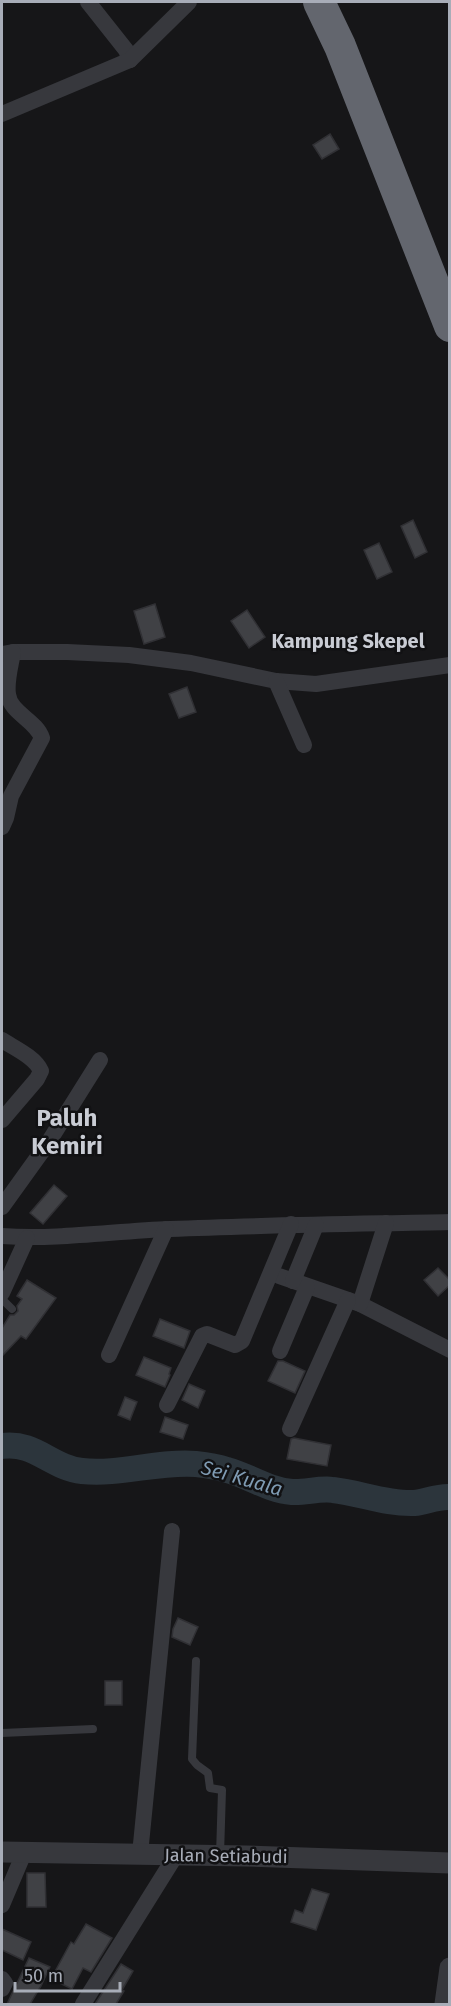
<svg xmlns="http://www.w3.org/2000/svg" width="451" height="2006" font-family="'Fira Sans',sans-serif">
	<rect width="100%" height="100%" fill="#161618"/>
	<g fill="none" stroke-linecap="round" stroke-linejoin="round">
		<path stroke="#2c353c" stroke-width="26" d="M2 1446C34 1441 52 1468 82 1471 120 1475 158 1461 196 1464 206 1465 218 1467 227 1470 249 1476 268 1490 292 1492 305 1493 319 1488 333 1490 360 1493 386 1504 414 1503 426 1502 437 1496 450 1497"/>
	</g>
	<g fill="#404145" stroke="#303034" stroke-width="1.5">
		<polygon points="330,134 339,149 322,159 313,145"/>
		<polygon points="413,520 427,552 415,558 401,526"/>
		<polygon points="379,543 392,572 377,579 364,550"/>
		<polygon points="155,604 165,637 144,644 134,611"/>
		<polygon points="247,610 265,637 249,648 231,621"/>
		<polygon points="187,687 196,712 179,718 169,694"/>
		<polygon points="54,1185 67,1196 43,1224 30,1213"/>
		<polygon points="438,1268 450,1280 450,1285 438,1296 424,1280"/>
		<polygon points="27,1280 56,1298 26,1339 21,1336 2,1356 2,1328 10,1315 14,1315 18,1311 17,1306 22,1299 17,1296"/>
		<polygon points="160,1319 190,1331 184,1348 153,1336"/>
		<polygon points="144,1357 171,1368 169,1374 170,1375 165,1387 136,1375"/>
		<polygon points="278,1361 283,1361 305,1371 295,1393 268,1381"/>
		<polygon points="189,1384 205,1391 198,1408 182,1400"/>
		<polygon points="125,1397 137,1402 130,1420 118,1415"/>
		<polygon points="165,1417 188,1425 183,1439 160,1432"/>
		<polygon points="294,1438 331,1445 327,1466 287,1459 291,1439"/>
		<polygon points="178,1618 198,1627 190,1645 172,1637 173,1629"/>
		<rect x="105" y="1681" width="17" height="24"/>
		<polygon points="27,1873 45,1873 46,1907 27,1907"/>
		<polygon points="312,1889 329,1894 316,1930 291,1922 295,1910 303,1913"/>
		<polygon points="86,1924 112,1938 91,1972 83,1968 72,1989 51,1979 71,1942 74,1944"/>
		<polygon points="2,1929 31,1942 23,1960 2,1950"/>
		<polygon points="29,1958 50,1967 41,1986 30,2004 7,2004"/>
		<polygon points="121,1964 133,1971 122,1990 124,1991 116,2004 95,2004"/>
	</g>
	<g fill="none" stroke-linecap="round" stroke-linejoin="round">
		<g stroke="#37383d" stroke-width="8">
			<polyline points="2,1299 12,1309"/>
			<polyline points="196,1661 192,1759 197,1765 208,1773 210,1788 222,1790 220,1855"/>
			<polyline points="2,1733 93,1729"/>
		</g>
		<g stroke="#37383d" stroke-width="16">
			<polyline points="88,2 126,50 130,60"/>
			<polyline points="2,114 130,60 189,2"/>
			<polyline points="2,654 13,652 67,652 129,655 191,663 276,681 316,684 450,665"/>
			<polyline points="276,681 304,745"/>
			<path d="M2 827 6 818 11 796 42 738C36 720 10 713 8 694 6 681 11 665 13 652"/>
			<path d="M2 1040C14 1048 35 1057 41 1071L37 1079 2 1120"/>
			<polyline points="2,1207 48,1143 100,1060"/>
			<path d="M2 1236C58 1240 114 1231 170 1229 264 1225 356 1224 450 1222"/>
			<polyline points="279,1276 360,1304 450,1350"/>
			<polyline points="293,1281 316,1225"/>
			<polyline points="2,1293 27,1238"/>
			<polyline points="360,1304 386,1223"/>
			<polyline points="280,1351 307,1287"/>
			<polyline points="109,1355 166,1229"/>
			<polyline points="167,1405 202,1336 207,1334 235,1345 242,1341 291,1224"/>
			<polyline points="290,1429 348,1300"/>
			<polyline points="140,1854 172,1531"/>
			<polyline points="2,1905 24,1853"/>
			<polyline points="2,1979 5,1983 2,1989"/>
			<polyline points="83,2004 176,1855"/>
		</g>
		<g stroke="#37383d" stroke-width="21">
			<polyline points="2,1852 246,1856 450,1863"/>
			<polyline points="445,2004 450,1968"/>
		</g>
		<polyline stroke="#63666e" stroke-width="32" points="319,2 340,46 450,326"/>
	</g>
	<g text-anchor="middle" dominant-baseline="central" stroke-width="5" stroke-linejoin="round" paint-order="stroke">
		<g font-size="18" fill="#a8adb8" stroke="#111113">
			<text transform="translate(226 1856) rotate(1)">Jalan Setiabudi</text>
		</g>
		<g font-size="20" font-weight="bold" fill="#c9ccd4" stroke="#111113">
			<text x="348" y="641">Kampung Skepel</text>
		</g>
		<g font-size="20" font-style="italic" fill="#7f9bb3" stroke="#111113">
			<text transform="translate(242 1478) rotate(16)">Sei Kuala</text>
		</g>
		<g font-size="24" font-weight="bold" fill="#c9ccd4" stroke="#111113">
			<text x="67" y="1118">Paluh<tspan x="67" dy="28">Kemiri</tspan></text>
		</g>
	</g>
	<rect width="451" height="2006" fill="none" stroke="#a8adb8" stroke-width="6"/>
	<path d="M15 1982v9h105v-9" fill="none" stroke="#a8adb8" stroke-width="3"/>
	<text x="24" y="1982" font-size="18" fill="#a8adb8" stroke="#111113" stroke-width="4.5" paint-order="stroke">50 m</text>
</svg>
